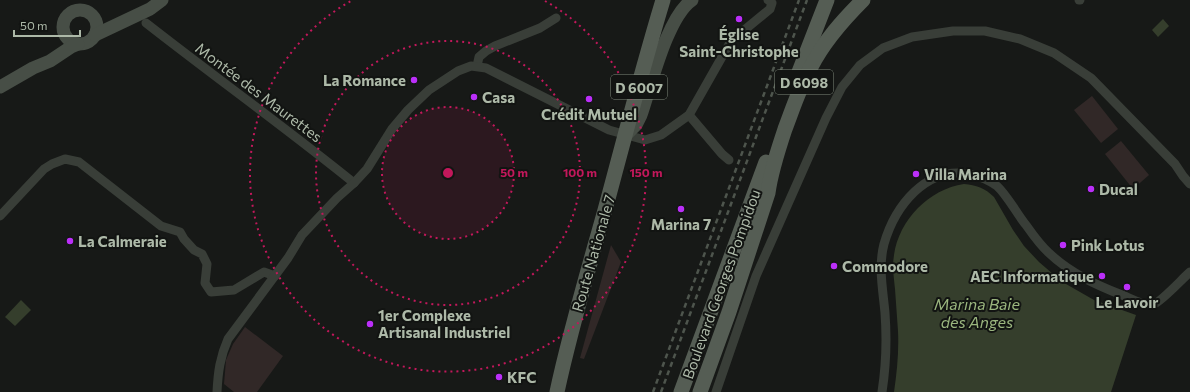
<svg xmlns="http://www.w3.org/2000/svg" width="1190" height="392" font-family="Commissioner,sans-serif">
	<rect width="100%" height="100%" fill="#171917"/>
	<g fill="#312827">
		<polygon points="1092,96 1118,129 1101,143 1074,110"/>
		<polygon points="1121,141 1149,175 1133,189 1105,154"/>
		<polygon points="611,245 621,262 584,359 580,358"/>
		<polygon points="245,327 283,356 257,392 234,392 224,384 226,360 233,344"/>
	</g>
	<g fill="#353e2c">
		<polygon points="1163,19 1169,26 1158,37 1152,30"/>
		<path d="M964 184C976 185 985 188 994 197L1013 230 1024 246 1039 262 1053 274 1066 284 1094 300 1136 315 1111 392H894C897 372 899 351 898 331 897 317 896 303 895 289 894 278 892 267 894 255 899 220 929 189 964 184Z"/>
		<polygon points="21,300 31,310 15,326 5,317"/>
	</g>
	<g fill="none" stroke-linecap="round" stroke-linejoin="round">
		<g stroke="#393e38" stroke-width="9">
			<polyline points="1079,0 1080,0"/>
			<path d="M146 23C215 77 286 128 354 183"/>
			<polyline points="477,66 479,57 486,51 495,46 540,28 556,18"/>
			<polyline points="689,115 722,154 729,160"/>
			<polyline points="0,216 44,169 52,164 65,159 79,162 161,226 180,232 184,239 194,250 202,254 207,264 205,283 211,292 234,290 264,272 275,276"/>
			<path d="M217 392C218 372 220 357 228 339L288 258 302 235 337 198 354 183 367 169 392 129 408 110 429 90 458 71 471 66 486 68 609 130 645 140 661 135 689 115 731 41 770 9 772 3 768 0"/>
			<polyline points="716,392 756,276 826,118 842,87 860,65 883,48 912,37 953,31 985,31 1020,39 1054,53 1091,78 1175,164 1183,176 1190,184"/>
			<path d="M882 392C886 366 887 340 885 313 883 290 878 267 884 244 895 206 926 166 969 174 979 176 989 180 997 186 1007 195 1017 214 1026 225 1033 235 1040 245 1049 253 1070 273 1096 285 1122 295 1130 298 1145 307 1154 304 1162 301 1182 279 1190 272"/>
		</g>
		<g stroke="#474e46" stroke-width="13">
			<circle cx="80" cy="27" r="17"/>
			<polyline points="95,35 150,9 162,0"/>
			<polyline points="0,87 33,68 50,61 71,47 78,44"/>
			<path d="M626 135 636 125 641 115C651 86 667 17 692 0"/>
		</g>
		<g stroke="#555d54" stroke-width="15">
			<polyline points="799,72 827,0"/>
			<path d="M557 392C570 331 588 271 605 210 624 140 642 69 663 0"/>
			<polyline points="681,392 766,162"/>
			<path d="M700 392 729 312 768 193C771 171 778 150 785 129 793 108 800 86 811 67 824 41 843 20 863 0"/>
		</g>
		<g stroke="#4e554d" stroke-width="2.5" stroke-dasharray="5 4" stroke-linecap="butt">
			<polyline points="653,392 799,0"/>
			<polyline points="661,392 807,0"/>
		</g>
	</g>
	<circle cx="448" cy="173" r="66" fill="#c2185b" fill-opacity=".12"/>
	<g fill="none" stroke="#c2185b" stroke-width="2" stroke-dasharray="2 4">
		<circle cx="448" cy="173" r="66"/>
		<circle cx="448" cy="173" r="132"/>
		<path d="M545 1A198 198 0 1 1 351 1"/>
	</g>
	<g fill="#bb2ff9" stroke="#121412" stroke-width="1.5">
		<circle cx="739" cy="19" r="4"/>
		<circle cx="414" cy="80" r="4"/>
		<circle cx="474" cy="97" r="4"/>
		<circle cx="589" cy="99" r="4"/>
		<circle cx="916" cy="174" r="4"/>
		<circle cx="1091" cy="189" r="4"/>
		<circle cx="681" cy="209" r="4"/>
		<circle cx="70" cy="241" r="4"/>
		<circle cx="1063" cy="245" r="4"/>
		<circle cx="834" cy="266" r="4"/>
		<circle cx="1102" cy="276" r="4"/>
		<circle cx="1127" cy="287" r="4"/>
		<circle cx="370" cy="324" r="4"/>
		<circle cx="499" cy="377" r="4"/>
	</g>
	<g text-anchor="middle" dominant-baseline="central" stroke-width="4" stroke-linejoin="round" paint-order="stroke">
		<g fill="#121412" stroke="#7e887b" stroke-width="1">
			<rect x="775" y="70" width="58" height="24" rx="3"/>
			<rect x="611" y="75" width="56" height="24" rx="3"/>
		</g>
		<g font-size="14" font-weight="bold" fill="#adb9a8">
			<text x="804" y="82">D 6098</text>
			<text x="639" y="87">D 6007</text>
		</g>
		<g font-size="15" font-weight="bold" fill="#adb9a8" stroke="#121412" text-anchor="start">
			<text x="739" y="34" text-anchor="middle">Église<tspan x="739" dy="17">Saint-Christophe</tspan></text>
			<text x="406" y="80" text-anchor="end">La Romance</text>
			<text x="482" y="97">Casa</text>
			<text x="589" y="114" text-anchor="middle">Crédit Mutuel</text>
			<text x="924" y="174">Villa Marina</text>
			<text x="1099" y="189">Ducal</text>
			<text x="681" y="224" text-anchor="middle">Marina 7</text>
			<text x="78" y="241">La Calmeraie</text>
			<text x="1071" y="245">Pink Lotus</text>
			<text x="842" y="266">Commodore</text>
			<text x="1094" y="276" text-anchor="end">AEC Informatique</text>
			<text x="1127" y="302" text-anchor="middle">Le Lavoir</text>
			<text x="378" y="315">1er Complexe<tspan x="378" dy="17">Artisanal Industriel</tspan></text>
			<text x="507" y="377">KFC</text>
		</g>
		<g font-size="15" fill="#adb9a8" stroke="#121412">
			<text transform="translate(259 92) rotate(37)">Montée des Maurettes</text>
			<text transform="translate(593 253) rotate(-74)">Route Nationale 7</text>
			<text transform="translate(721 284) rotate(-70)">Boulevard Georges Pompidou</text>
		</g>
		<g font-size="16" font-style="italic" fill="#9ab57e" stroke="#121412">
			<text x="977" y="303">Marina Baie<tspan x="977" dy="18">des Anges</tspan></text>
		</g>
	</g>
	<circle cx="448" cy="173" r="6" fill="#c2185b" stroke="#121412" stroke-width="2"/>
	<g font-size="12" text-anchor="middle" font-weight="bold" fill="#c2185b" stroke="#121412" stroke-width="4" stroke-linejoin="round" paint-order="stroke">
		<text x="514" y="177">50 m</text>
		<text x="580" y="177">100 m</text>
		<text x="646" y="177">150 m</text>
	</g>
	<path d="M14 30v6h66v-6" fill="none" stroke="#adb9a8" stroke-width="2"/>
	<text x="20" y="30" font-size="12" fill="#adb9a8" stroke="#121412" stroke-width="3" paint-order="stroke">50 m</text>
</svg>
